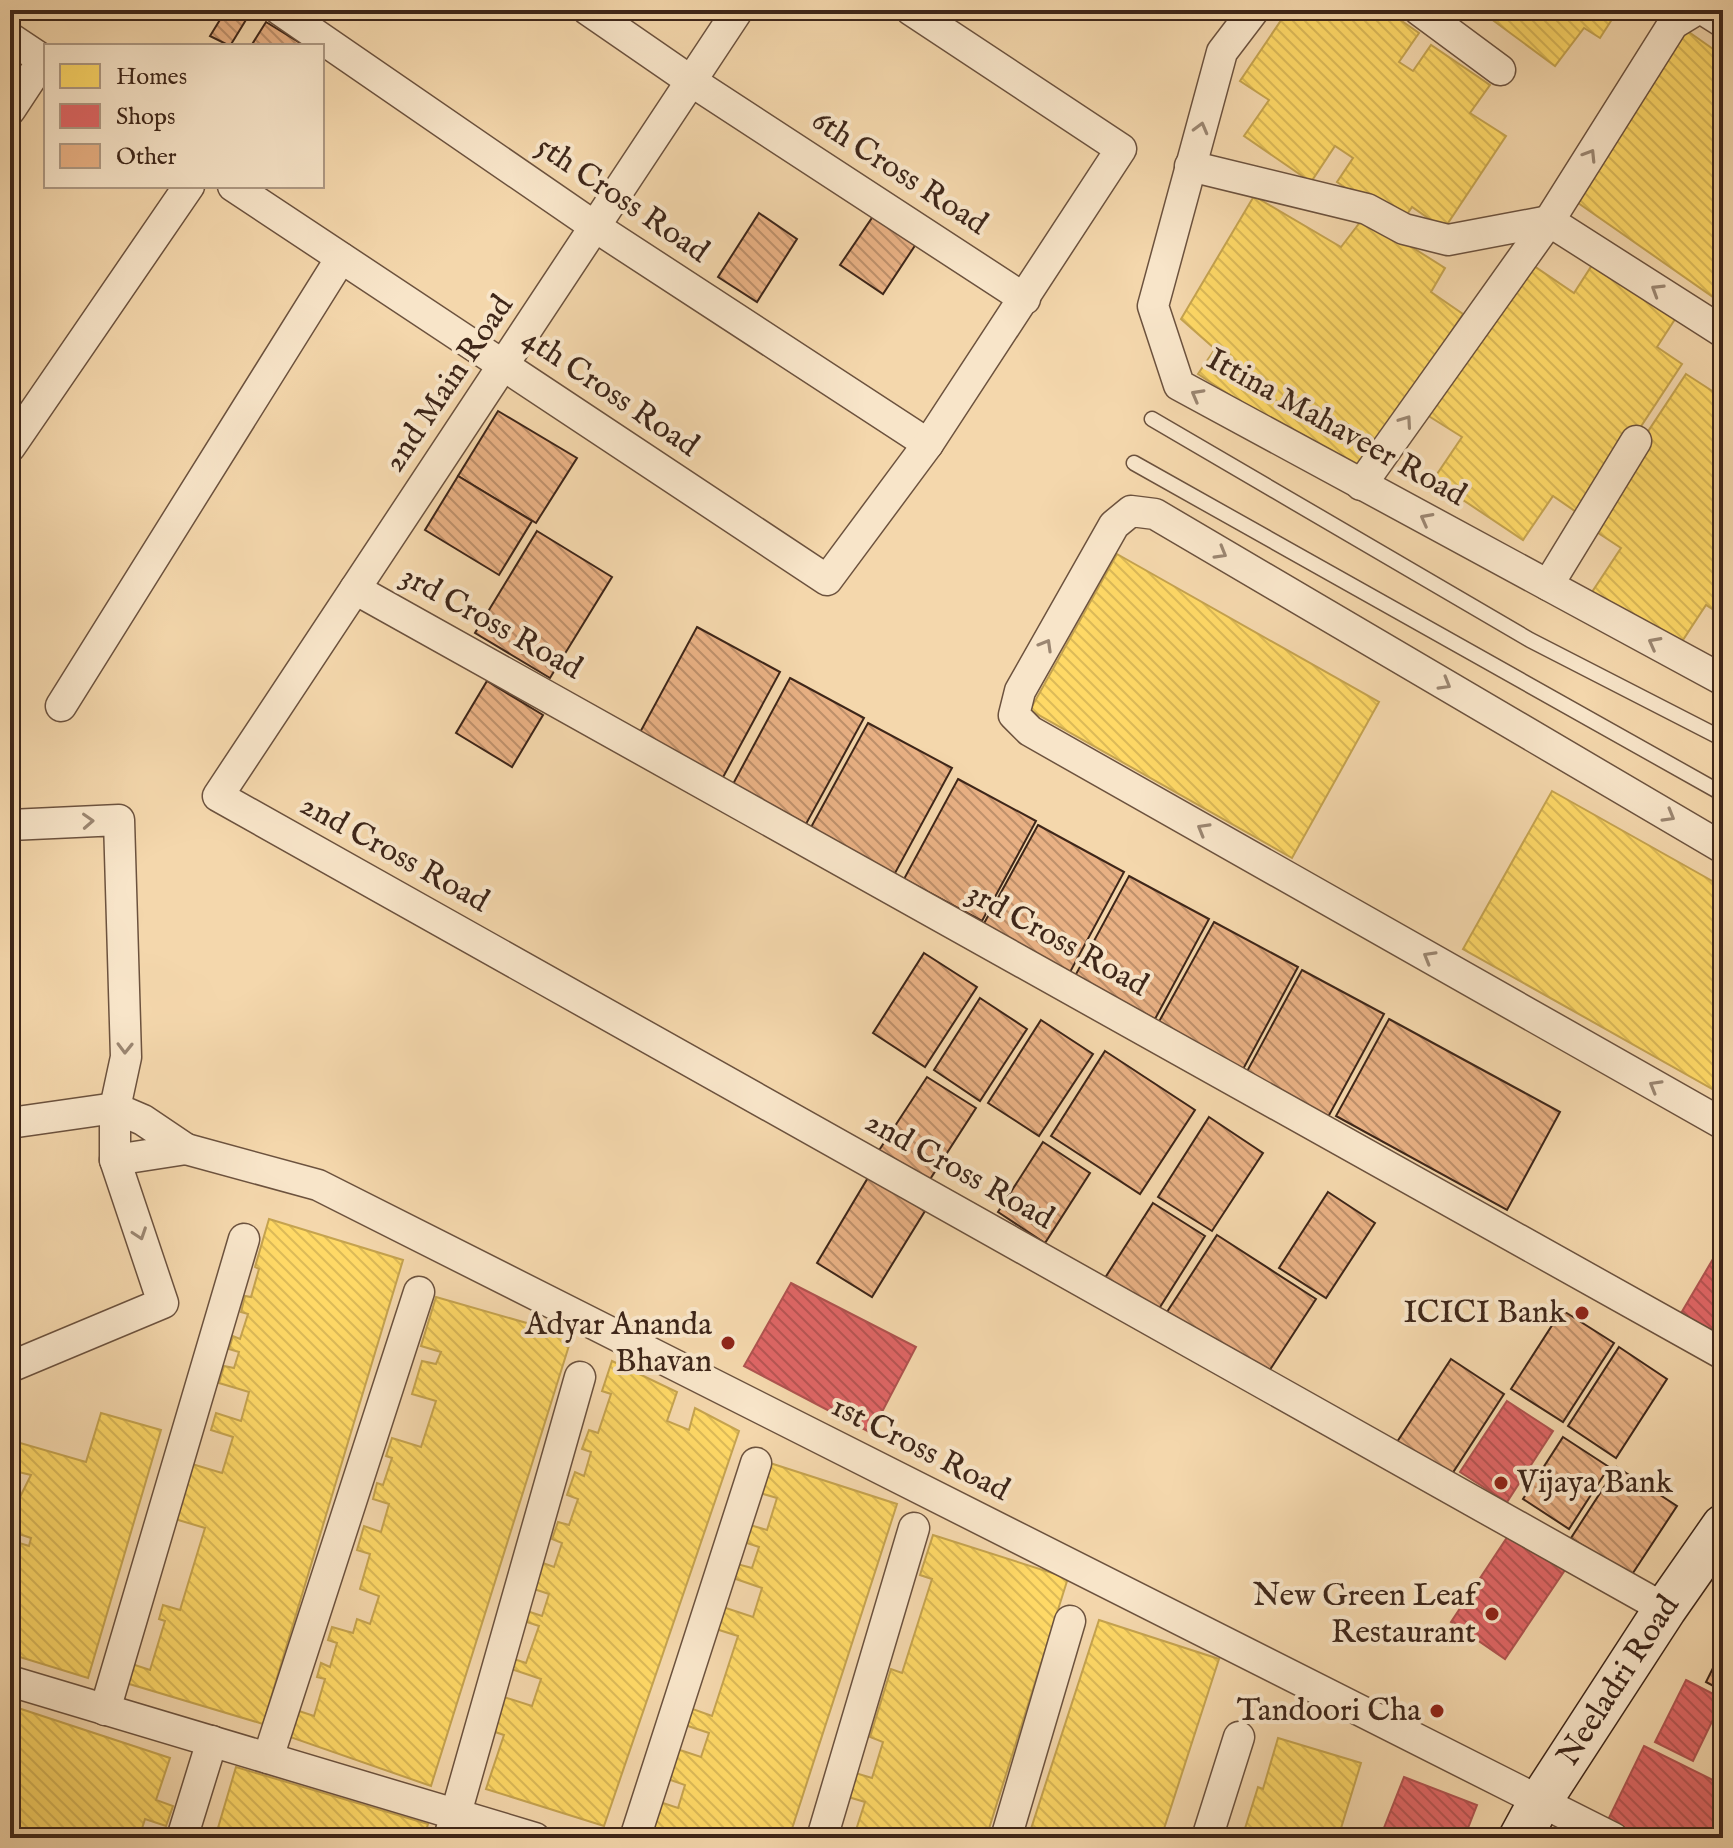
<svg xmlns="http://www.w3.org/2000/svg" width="1733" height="1848" font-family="'IM FELL English',serif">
	<defs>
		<pattern id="homes-back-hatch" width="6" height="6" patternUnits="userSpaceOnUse" patternTransform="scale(2)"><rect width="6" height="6" fill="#ffd966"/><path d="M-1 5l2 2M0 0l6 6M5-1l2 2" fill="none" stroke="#dcba58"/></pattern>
		<pattern id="shops-back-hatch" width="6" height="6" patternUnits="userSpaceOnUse" patternTransform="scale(2)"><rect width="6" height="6" fill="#e06666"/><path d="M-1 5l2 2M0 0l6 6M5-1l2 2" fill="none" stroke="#b75453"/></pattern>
		<pattern id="building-back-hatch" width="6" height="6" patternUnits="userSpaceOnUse" patternTransform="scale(2)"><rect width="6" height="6" fill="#e9b184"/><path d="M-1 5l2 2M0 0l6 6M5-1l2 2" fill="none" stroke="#be906b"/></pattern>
	</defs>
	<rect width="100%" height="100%" fill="#f4d7ac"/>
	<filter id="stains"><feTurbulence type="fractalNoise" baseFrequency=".0025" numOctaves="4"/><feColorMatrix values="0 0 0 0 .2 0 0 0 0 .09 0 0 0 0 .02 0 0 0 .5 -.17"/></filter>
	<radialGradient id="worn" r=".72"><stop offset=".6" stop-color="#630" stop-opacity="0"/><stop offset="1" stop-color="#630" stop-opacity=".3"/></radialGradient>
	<g fill="url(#homes-back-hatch)" stroke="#c5a34f" stroke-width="2">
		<polygon points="1288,10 1320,10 1329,16 1333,10 1386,10 1419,33 1399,62 1413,71 1431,45 1490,85 1470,113 1506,136 1444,229 1412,207 1400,225 1337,182 1353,158 1335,146 1311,182 1244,136 1269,100 1240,81"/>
		<polygon points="1479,10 1618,10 1600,38 1584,28 1555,66"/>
		<polygon points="1686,30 1723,56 1723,304 1571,198"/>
		<polygon points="1254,196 1341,247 1364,217 1445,268 1431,292 1463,314 1355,478 1198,374 1215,349 1181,319"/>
		<polygon points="1596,259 1679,313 1657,347 1682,364 1582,516 1553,496 1523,540 1433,480 1462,437 1427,415 1528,262 1574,293"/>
		<polygon points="1686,374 1723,398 1723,616 1706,605 1677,649 1592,592 1621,548 1586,525"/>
		<polygon points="1117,554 1379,702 1292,858 1030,710"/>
		<polygon points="1552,791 1723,887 1723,1095 1463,949"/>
		<polygon points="269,1219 403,1260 263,1724 126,1683 132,1664 150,1670 165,1621 159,1619 163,1605 180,1610 205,1528 175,1519 192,1464 222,1473 233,1437 211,1430 216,1413 241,1421 249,1392 219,1383 224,1366 234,1368 239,1352 229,1349 233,1336 240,1339 248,1314 241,1312 245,1296 251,1297 259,1269 255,1267"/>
		<polygon points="436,1297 572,1336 431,1786 290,1737 299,1711 314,1716 325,1679 317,1677 321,1663 330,1667 337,1643 328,1640 332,1627 353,1633 357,1619 370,1624 379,1596 360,1589 370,1554 357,1550 364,1526 381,1532 389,1504 373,1499 377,1483 383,1485 392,1458 386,1456 392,1438 421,1447 436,1401 412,1394 422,1361 436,1364 441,1352 421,1346"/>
		<polygon points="612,1361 677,1392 667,1421 689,1430 695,1408 739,1431 604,1826 486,1789 504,1735 492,1731 504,1697 532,1706 541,1679 508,1668 511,1658 526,1663 539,1626 524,1621 527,1611 542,1616 549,1594 534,1589 543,1563 554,1567 562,1543 552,1539 558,1522 569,1525 578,1499 567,1495 575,1472 584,1476 591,1452 582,1449 589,1430 598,1433 611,1394 602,1391"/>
		<polygon points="101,1413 161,1430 88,1678 10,1654 10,1583 13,1576 10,1575 10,1540 29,1546 31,1538 10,1531 10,1503 21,1495 31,1475 10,1470 10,1440 86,1462"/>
		<polygon points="770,1463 897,1504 789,1838 649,1838 660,1802 678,1808 685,1785 668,1779 677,1749 701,1757 709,1733 685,1725 690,1708 712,1716 738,1636 716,1629 723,1607 753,1617 762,1588 733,1578 737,1564 752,1568 759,1547 744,1542 750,1525 767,1530 777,1498 760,1493"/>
		<polygon points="933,1535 1068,1578 986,1838 866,1838 867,1833 856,1830 865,1802 845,1796 852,1772 872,1778 883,1742 870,1737 891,1669 902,1673 932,1579 920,1575"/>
		<polygon points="1099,1620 1219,1659 1161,1838 1028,1838"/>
		<polygon points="12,1706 170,1758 156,1800 173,1806 166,1826 145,1819 139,1838 10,1838 10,1713"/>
		<polygon points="1278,1738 1361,1763 1338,1838 1242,1838 1258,1787 1263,1789"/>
		<polygon points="236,1767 428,1824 424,1838 215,1838"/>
	</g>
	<g fill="url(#shops-back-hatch)" stroke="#af534f" stroke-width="2">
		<polygon points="1723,1242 1723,1340 1680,1315"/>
		<polygon points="791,1283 916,1347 871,1433 744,1366"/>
		<polygon points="1507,1401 1553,1431 1507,1502 1460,1472"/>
		<polygon points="1510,1533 1565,1570 1505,1659 1451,1622"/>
		<polygon points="1686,1680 1723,1699 1693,1761 1655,1742"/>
		<polygon points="1644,1746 1723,1785 1723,1838 1629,1838 1605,1826"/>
		<polygon points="1404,1777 1477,1805 1464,1838 1380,1838"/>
	</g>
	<g fill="url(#building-back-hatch)" stroke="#3e2619" stroke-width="2">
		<polygon points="226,10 252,10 230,46 210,36"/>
		<polygon points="266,22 305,46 251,46"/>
		<polygon points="878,209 920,238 883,294 840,265"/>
		<polygon points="759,213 797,239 757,302 718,277"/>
		<polygon points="498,411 577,458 536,523 458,476"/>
		<polygon points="458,476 532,521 499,575 425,530"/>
		<polygon points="537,531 612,577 550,678 475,633"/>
		<polygon points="697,627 780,672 721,781 638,736"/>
		<polygon points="790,678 864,718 806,824 733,784"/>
		<polygon points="487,681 543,715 512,767 456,733"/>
		<polygon points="868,723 952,768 894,875 810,829"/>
		<polygon points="958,779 1036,821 982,921 904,879"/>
		<polygon points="1038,825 1124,872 1069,974 982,927"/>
		<polygon points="1129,876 1209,919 1155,1019 1075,976"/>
		<polygon points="1214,922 1298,967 1241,1073 1156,1027"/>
		<polygon points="924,953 977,987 925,1067 873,1033"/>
		<polygon points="1302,970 1384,1014 1327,1119 1245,1075"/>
		<polygon points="980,998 1027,1029 980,1101 934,1070"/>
		<polygon points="1389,1019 1560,1112 1507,1210 1336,1116"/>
		<polygon points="1041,1020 1093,1054 1039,1136 988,1103"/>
		<polygon points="1105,1051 1195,1110 1140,1194 1051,1136"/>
		<polygon points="927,1077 976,1108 925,1187 876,1155"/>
		<polygon points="1209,1117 1263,1153 1212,1231 1158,1197"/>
		<polygon points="1043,1142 1090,1173 1045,1243 998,1212"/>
		<polygon points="869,1176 925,1211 872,1297 817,1263"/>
		<polygon points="1328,1192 1375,1223 1326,1298 1279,1268"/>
		<polygon points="1153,1203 1205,1236 1155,1315 1103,1281"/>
		<polygon points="1217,1235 1316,1299 1264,1379 1165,1315"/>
		<polygon points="1562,1310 1614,1343 1563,1422 1511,1389"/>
		<polygon points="1619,1347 1667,1379 1616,1458 1568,1426"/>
		<polygon points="1451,1359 1504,1394 1450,1477 1397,1442"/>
		<polygon points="1563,1437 1609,1467 1569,1529 1523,1499"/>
		<polygon points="1617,1467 1677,1506 1631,1576 1571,1538"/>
		<polygon points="1723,1648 1723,1691 1706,1682"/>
	</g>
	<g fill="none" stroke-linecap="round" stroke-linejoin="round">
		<defs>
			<g id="service">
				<polyline points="1152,419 1530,640 1723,739"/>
				<polyline points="1134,463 1723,794"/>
			</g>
			<g id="minor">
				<polyline points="280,10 594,226 928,444"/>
				<polyline points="588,10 691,81 1025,299"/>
				<polyline points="738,10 218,796 1665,1609"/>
				<polyline points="1254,10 1222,52 1153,306 1179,385 1723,680"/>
				<polyline points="1419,10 1500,70"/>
				<polyline points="1704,10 1723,22"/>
				<polyline points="10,38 46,62"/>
				<polyline points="10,110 43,60"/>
				<polyline points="1190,166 1367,209 1404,229 1448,240 1549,221 1723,332"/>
				<polyline points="233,186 827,580 928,444 1121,149 911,10"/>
				<polyline points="10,447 189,186"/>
				<polyline points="1361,485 1549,221 1673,24 1696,10"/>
				<polyline points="1548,585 1636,441"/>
				<polyline points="355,589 1723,1354"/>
				<polyline points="61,706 341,258"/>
				<polyline points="10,825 119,820 126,1057 115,1108 115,1160 163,1303 10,1367"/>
				<polyline points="1723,848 1155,514 1131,511 1114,525 1020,691 1014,715 1030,731 1723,1124"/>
				<polyline points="10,1123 115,1108 143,1120 186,1149 115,1160"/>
				<polyline points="186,1149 318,1185 1613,1838"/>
				<polyline points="10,1681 535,1838"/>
				<polyline points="105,1710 244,1239"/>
				<polyline points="268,1758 419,1292"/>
				<polyline points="182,1838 212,1741"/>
				<polyline points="449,1838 580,1377"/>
				<polyline points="635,1838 756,1463"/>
				<polyline points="822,1838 914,1528"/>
				<polyline points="1006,1838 1070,1621"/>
				<polyline points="1207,1838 1239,1737"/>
			</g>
			<polyline id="secondary" points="1520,1838 1539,1803 1665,1609 1723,1526"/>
		</defs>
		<use href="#service" stroke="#6c523e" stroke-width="17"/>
		<use href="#minor" stroke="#6c523e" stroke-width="33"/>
		<use href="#secondary" stroke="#3e2619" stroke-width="45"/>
		<use href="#service" stroke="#f8e5c9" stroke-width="14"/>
		<use href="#minor" stroke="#f8e5c9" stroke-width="30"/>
		<use href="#secondary" stroke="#f8e5c9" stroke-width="42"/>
	</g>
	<defs><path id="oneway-chevron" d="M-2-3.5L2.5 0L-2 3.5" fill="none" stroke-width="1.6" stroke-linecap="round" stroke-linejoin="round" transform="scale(2)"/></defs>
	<g stroke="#9b8671">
		<use href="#oneway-chevron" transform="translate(1201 128) rotate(-75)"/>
		<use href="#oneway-chevron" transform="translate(1590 155) rotate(-58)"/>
		<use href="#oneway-chevron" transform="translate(1657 290) rotate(-148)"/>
		<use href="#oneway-chevron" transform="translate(1197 395) rotate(-151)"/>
		<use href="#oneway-chevron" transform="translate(1406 421) rotate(-55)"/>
		<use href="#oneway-chevron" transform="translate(1426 519) rotate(-152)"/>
		<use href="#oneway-chevron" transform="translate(1221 553) rotate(30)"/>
		<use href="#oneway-chevron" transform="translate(1654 643) rotate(-152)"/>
		<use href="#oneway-chevron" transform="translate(1046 645) rotate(-60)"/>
		<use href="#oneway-chevron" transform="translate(1445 684) rotate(30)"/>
		<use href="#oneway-chevron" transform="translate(1669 816) rotate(30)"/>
		<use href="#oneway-chevron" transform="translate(88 821) rotate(-3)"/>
		<use href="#oneway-chevron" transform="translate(1203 829) rotate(-150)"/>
		<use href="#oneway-chevron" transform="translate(1429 957) rotate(-150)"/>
		<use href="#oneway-chevron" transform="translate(125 1048) rotate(91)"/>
		<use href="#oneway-chevron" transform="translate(1655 1086) rotate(-150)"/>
		<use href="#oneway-chevron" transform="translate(140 1234) rotate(71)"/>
	</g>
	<g fill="#8f2418" stroke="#f8e5c9" stroke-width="3">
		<circle cx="1582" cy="1313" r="8"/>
		<circle cx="728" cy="1343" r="8"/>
		<circle cx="1501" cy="1483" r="8"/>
		<circle cx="1492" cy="1614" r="8"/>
		<circle cx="1437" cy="1711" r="8"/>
	</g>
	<g text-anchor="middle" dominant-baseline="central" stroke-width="8" stroke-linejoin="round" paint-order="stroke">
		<g font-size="32" fill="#3e2619" stroke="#f8e5c9">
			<text transform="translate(899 173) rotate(33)">6th Cross Road</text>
			<text transform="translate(622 200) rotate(34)">5th Cross Road</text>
			<text transform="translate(449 384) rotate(-56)">2nd Main Road</text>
			<text transform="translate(610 393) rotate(34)">4th Cross Road</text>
			<text transform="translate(1336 428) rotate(29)">Ittina Mahaveer Road</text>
			<text transform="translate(491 623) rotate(29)">3rd Cross Road</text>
			<text transform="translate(394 854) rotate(29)">2nd Cross Road</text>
			<text transform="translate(1057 940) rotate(29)">3rd Cross Road</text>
			<text transform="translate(959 1171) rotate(29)">2nd Cross Road</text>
			<text transform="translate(920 1449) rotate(27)">1st Cross Road</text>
			<text transform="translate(1619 1681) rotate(-57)">Neeladri Road</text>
		</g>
		<g font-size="32" fill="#3e2619" stroke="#f8e5c9" text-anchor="end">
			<text x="1566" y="1313">ICICI Bank</text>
			<text x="712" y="1325">Adyar Ananda<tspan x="712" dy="37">Bhavan</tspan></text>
			<text x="1517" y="1483" text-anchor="start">Vijaya Bank</text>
			<text x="1476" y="1596">New Green Leaf<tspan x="1476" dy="37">Restaurant</tspan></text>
			<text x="1421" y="1711">Tandoori Cha</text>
		</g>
	</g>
	<rect width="1733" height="1848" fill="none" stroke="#f4d7ac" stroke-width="40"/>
	<rect x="12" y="12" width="1709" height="1824" fill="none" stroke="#3e2619" stroke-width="4"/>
	<rect x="20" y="20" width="1693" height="1808" fill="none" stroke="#3e2619" stroke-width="2"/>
	<rect x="44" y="44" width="280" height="144" fill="#f8e5c9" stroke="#ae9983" stroke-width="2"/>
	<rect x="60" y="64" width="40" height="24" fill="#ffd966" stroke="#ae9983" stroke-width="2"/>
	<text x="116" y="84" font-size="24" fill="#3e2619">Homes</text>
	<rect x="60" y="104" width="40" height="24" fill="#e06666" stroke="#ae9983" stroke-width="2"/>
	<text x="116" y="124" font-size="24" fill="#3e2619">Shops</text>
	<rect x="60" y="144" width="40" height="24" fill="#e9b184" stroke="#ae9983" stroke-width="2"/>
	<text x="116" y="164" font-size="24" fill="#3e2619">Other</text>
	<rect width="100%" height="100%" filter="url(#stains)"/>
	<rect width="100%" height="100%" fill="url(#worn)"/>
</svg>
